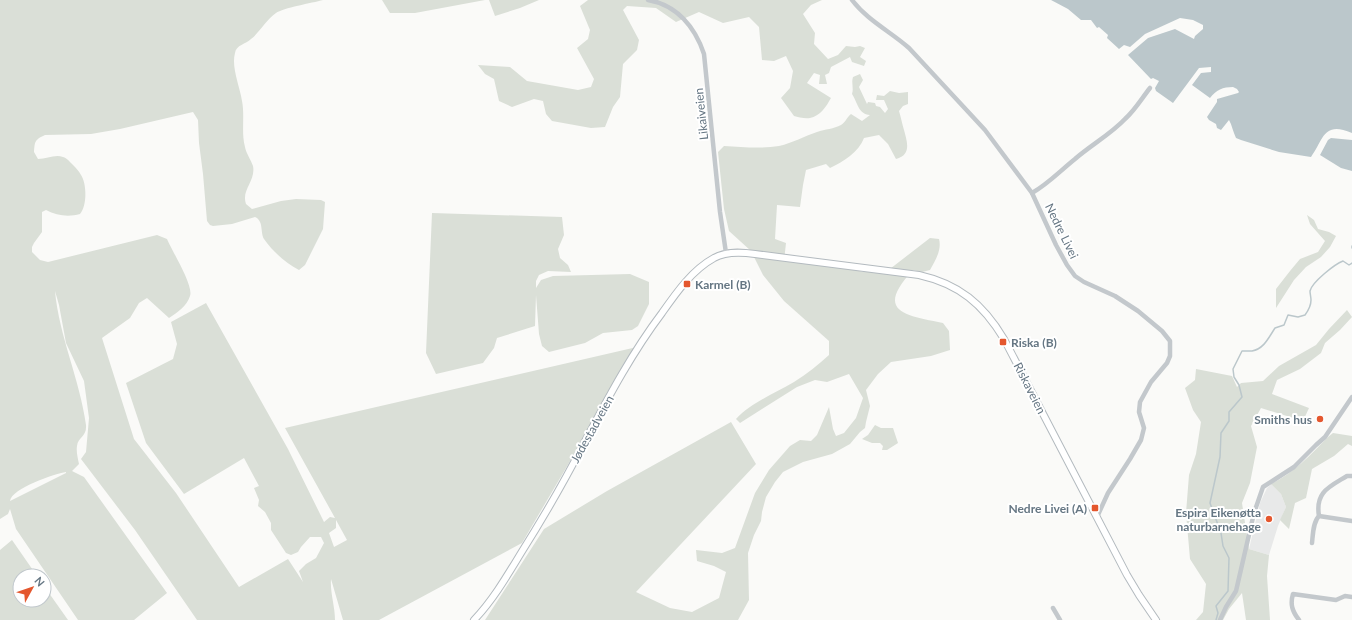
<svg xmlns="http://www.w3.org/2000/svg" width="1352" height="620" font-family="Lato,sans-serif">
	<rect width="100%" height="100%" fill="#fafaf8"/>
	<polygon fill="#e8e9e9" points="1271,484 1281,494 1286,507 1278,526 1269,555 1249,549 1260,503 1267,488"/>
	<g fill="#dadfd7" fill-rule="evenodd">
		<path d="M0 0H323C312 3 283 8 276 13 266 20 260 32 251 39 246 44 236 45 235 53 231 67 240 87 242 101 245 116 241 132 245 147 246 153 251 160 253 166 256 181 241 190 246 204L252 209 281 201 296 199 321 200 325 202 323 229 305 265 299 270C286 263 273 252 264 239 260 232 264 221 255 217L232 224 213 226 210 225 207 221 203 174 199 143 198 120 193 112 120 129 91 134 45 135C34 140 35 142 34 152L38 159C47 159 55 154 63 157 67 158 70 162 73 165 76 168 79 171 81 175 87 184 87 206 80 214 69 217 57 216 46 210L42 212V232L34 243 32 247V252L40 260 48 262 157 235 167 239C172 251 194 286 190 296 187 306 178 312 169 318L147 298 139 303 130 318 102 338 134 439 176 493 239 587 288 559 303 582 299 571 306 564 316 558 324 543 321 537H310L301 547 298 552 291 555 286 553 271 530V523L265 512 258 506 259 500 254 488 259 486 244 458 184 494 146 443 126 383 173 359 177 344 171 322 206 303 288 449 324 522 330 517 335 518 285 428 637 347 522 543 379 620H343L331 579C330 593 335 606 335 620H197L135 530 81 459 86 452 89 418 84 381 66 343 59 305 55 291C59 336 80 380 86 425 87 437 78 437 77 446 76 452 78 459 79 464L72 471 84 477 167 593 134 620H78L16 529 10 509 8 514 0 519ZM66 472V473L10 501C12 488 54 474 66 472ZM336 520 347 540 334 547 329 533 336 528Z"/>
		<polygon points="382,0 485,0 415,13 390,13"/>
		<polygon points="489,0 539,0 520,8 495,16"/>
		<path d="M588 0H822L811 5 803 14 815 33 814 44 828 59 838 55 846 46 855 47 860 46 865 48 860 57 866 61 864 66 852 62 850 57 831 67 829 73 825 75 827 84H819L820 75 814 73 807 83 831 98C826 107 820 116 810 118 805 119 798 117 794 116L781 98 790 88 793 71 786 56 774 61 762 60 759 27 749 17 723 23 699 12 676 22 656 8 627 6 623 10 639 40 637 50 623 64 620 97 613 107 605 127 591 128 552 121 546 114 543 101 534 99 512 107 499 101 494 79 485 74 478 65 510 67 527 81 578 90 591 87 594 79 577 48 588 39 590 30 580 6Z"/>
		<path d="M860 74 863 80 859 87 867 104 868 102 875 103 876 106 880 107 885 113 888 109 884 100H876L877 95 884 96 890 91 899 93 908 92V104L903 106 899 111C901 117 902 124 904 130 907 141 912 155 896 159L888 144 879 135 864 138C859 152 843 162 830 168L826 164 806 170 803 185 800 207 777 205 775 239 786 243 784 261 844 267 863 272H886L930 238 939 239C942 250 935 261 930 270L922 272 913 270C874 312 905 315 943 323L949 331 950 350 931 356 891 362 878 374 866 390 870 406 866 422 865 428 860 432 850 444 832 454 803 462 783 472 775 482 766 497 762 512 761 521 754 535 748 553 749 600 738 620H485L544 529 607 491 731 422 756 464 636 592 670 608 692 612 719 598 726 572 714 566 697 561 696 550 722 553 735 548 755 493 769 470 790 446 800 440 811 441 817 435 829 407 833 429 836 436 844 433 856 418 863 398 849 374 827 382 815 380 797 387 740 423 736 419C752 402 774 394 794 382 807 374 818 365 829 355V341L784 301 763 275 751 251 729 231 724 209 718 152 724 146C742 147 761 149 779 146 793 143 804 136 817 132 825 129 834 129 841 125 845 123 847 117 851 114L862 121 870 115C858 114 858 103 852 94 854 88 851 83 853 77Z"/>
		<polygon points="432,213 562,217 564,235 558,249 560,258 568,265 571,272 548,271 539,275 536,281 536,288 541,280 553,276 630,274 649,282 649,304 638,326 632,330 603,333 585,343 549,352 542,346 539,334 536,295 535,326 497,338 494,348 483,363 436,374 426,353"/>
		<polygon points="1307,215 1314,220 1318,229 1329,232 1336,236 1330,247 1321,257 1306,267 1294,280 1276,308 1276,289 1290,271 1300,259 1318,252 1325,241 1310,224"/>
		<polygon points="1347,310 1352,317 1340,330 1325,343 1321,353 1300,369 1277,380 1272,394 1309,408 1303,421 1261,408 1251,426 1257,447 1250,483 1242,503 1249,549 1269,555 1267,576 1270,620 1246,620 1242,593 1229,609 1223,620 1196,620 1203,612 1206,584 1190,559 1186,513 1189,475 1196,454 1201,422 1193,410 1185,388 1195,380 1196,369 1232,376 1237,387 1241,383 1263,381 1279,366 1316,345 1329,329"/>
		<polygon points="875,425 881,428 893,428 898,443 887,450 882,450 883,446 880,443 872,443 862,439 868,435"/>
		<path d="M1333 433 1352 436V446L1348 444 1334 456 1312 469 1306 498 1295 503 1289 529 1280 520 1286 507 1281 494 1271 484C1294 473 1310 455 1328 437Z"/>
		<polygon points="12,540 37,576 20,576 20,600 44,600 44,586 68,620 0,620 0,550"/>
	</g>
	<g fill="#bbc7cb">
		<path d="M1051 0H1352V133C1323 121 1324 139 1311 157L1279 152 1241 140 1236 138C1233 132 1232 125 1229 120L1221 130 1217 128 1216 124 1209 120 1207 117 1217 102V99L1238 93 1239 92 1237 89 1233 87C1223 87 1216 90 1210 98L1192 85 1201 73 1211 72V67L1199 68 1173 103 1156 91 1155 88 1159 81 1153 78 1151 79 1150 78 1128 55 1148 38 1175 29 1194 39 1195 36 1203 29V25L1193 20 1180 18 1145 34 1130 47 1124 45 1119 49 1107 38 1108 35 1099 27 1097 28 1091 20H1081L1068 9Z"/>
		<polygon points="1331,138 1352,140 1352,171 1341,168 1320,155 1328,140"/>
	</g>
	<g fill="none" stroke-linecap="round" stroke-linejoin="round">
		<g stroke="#bbc7cb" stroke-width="1.5">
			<polyline points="1352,246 1352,248"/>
			<path d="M1216 620 1218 613 1216 606 1228 591 1229 558 1223 546 1221 533 1210 503 1220 457 1221 433 1229 421V412L1242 397 1239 385 1234 377 1233 369 1242 351C1245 351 1249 351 1252 351 1264 349 1269 337 1275 328L1284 325 1288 315 1298 317 1305 315C1308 311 1311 305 1311 300 1311 297 1310 294 1310 291 1312 282 1335 264 1343 261L1349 265 1352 263"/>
		</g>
		<defs>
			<path id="secondary" d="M474 620C493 600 507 576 521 553 543 518 564 482 583 445 607 400 631 354 662 313 676 293 692 270 714 258 726 251 741 252 755 254L919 275C959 284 983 304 1004 339L1127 575 1139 595 1156 620"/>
		</defs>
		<use href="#secondary" stroke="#b3babf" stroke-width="8"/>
		<g stroke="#c3c8cc" stroke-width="4.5">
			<path d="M648 0C677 5 695 27 704 54L720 212 726 253"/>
			<path d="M852 0C867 20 891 32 909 48L985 130 1032 193 1056 245 1067 265 1075 276 1084 282 1115 296 1138 311 1162 331 1170 341V356L1167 363 1151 382 1140 402 1139 412 1144 428 1141 440 1130 459 1108 493 1097 517"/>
			<path d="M1032 193C1048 184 1060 171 1075 159 1091 145 1111 134 1125 119 1135 110 1142 98 1150 88"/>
			<path d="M1319 516C1315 492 1329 487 1347 476H1352"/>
			<path d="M1312 543C1313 534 1313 522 1319 516L1352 521"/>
			<polyline points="1053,608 1060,620"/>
			<polyline points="1220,620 1226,607 1236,591 1254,513 1263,487 1294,467 1316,445 1325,437 1352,397"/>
			<path d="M1299 620C1292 611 1290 604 1293 594L1336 600 1345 596 1352 597"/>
		</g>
		<use href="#secondary" stroke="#fff" stroke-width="6"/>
	</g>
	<g fill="#e4572e" stroke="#fff" stroke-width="1.5">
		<rect x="683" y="280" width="8" height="8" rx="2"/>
		<rect x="999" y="338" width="8" height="8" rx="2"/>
		<circle cx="1320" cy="419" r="4"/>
		<rect x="1091" y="504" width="8" height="8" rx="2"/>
		<circle cx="1269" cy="519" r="4"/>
	</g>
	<g text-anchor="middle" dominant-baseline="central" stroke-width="4" stroke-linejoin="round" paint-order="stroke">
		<g font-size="12" fill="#657683" stroke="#fff">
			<text transform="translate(701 114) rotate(-96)">Likaiveien</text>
			<text transform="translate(1062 231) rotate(64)">Nedre Livei</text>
			<text transform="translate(1030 388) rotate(63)">Riskaveien</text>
			<text transform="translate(592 429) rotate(-61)">Jødestadveien</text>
		</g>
		<g font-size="12" font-weight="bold" fill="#657683" stroke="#fff" text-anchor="end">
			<text x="695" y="284" text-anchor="start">Karmel (B)</text>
			<text x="1011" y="342" text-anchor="start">Riska (B)</text>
			<text x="1312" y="419">Smiths hus</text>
			<text x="1087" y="508">Nedre Livei (A)</text>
			<text x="1261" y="512">Espira Eikenøtta<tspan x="1261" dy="14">naturbarnehage</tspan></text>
		</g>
	</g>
	<g transform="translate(32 588) rotate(50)"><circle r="19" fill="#ffffff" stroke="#c1c8cd"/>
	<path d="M0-3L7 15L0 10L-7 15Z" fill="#e4572e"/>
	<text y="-6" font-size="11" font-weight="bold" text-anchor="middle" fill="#657683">N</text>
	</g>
</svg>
